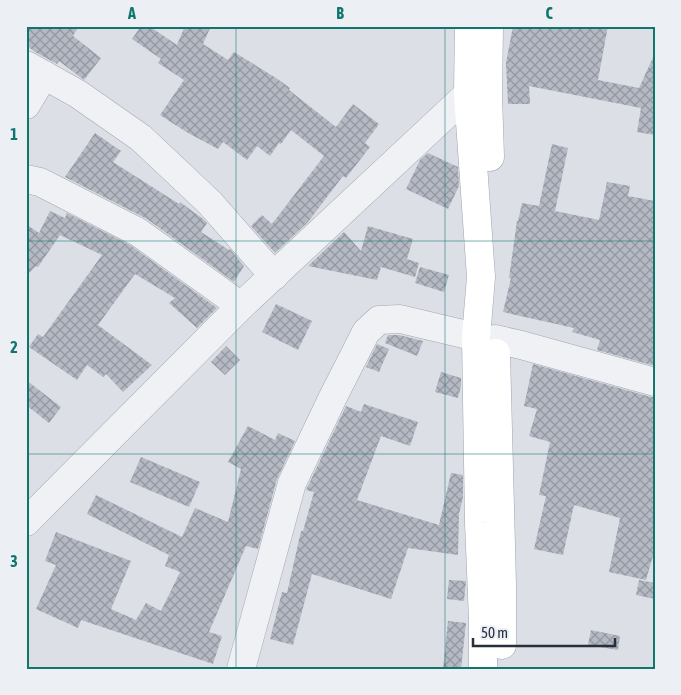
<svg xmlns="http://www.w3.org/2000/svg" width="681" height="695" font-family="'Asap Condensed',sans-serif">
	<defs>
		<pattern id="building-cross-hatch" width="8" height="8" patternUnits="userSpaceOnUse" patternTransform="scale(1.25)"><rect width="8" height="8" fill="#b4b9c3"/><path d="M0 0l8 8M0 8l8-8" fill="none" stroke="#9297a0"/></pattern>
	</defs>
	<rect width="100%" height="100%" fill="#dce0e6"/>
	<g fill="url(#building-cross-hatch)">
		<polygon points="26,26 79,26 73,36 101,58 84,80 59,61 57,64 35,52 26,45"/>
		<polygon points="141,26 149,26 177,45 185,26 211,26 203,44 228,60 234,52 276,78 290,88 289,90 336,127 353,104 379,124 365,143 370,147 346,178 343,176 308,222 275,253 251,226 262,215 272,224 324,156 291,130 281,144 279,143 270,156 257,146 247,160 223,142 218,149 188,133 160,115 184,80 158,63 161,59 132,39"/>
		<polygon points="513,26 608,26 598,80 639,88 655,53 655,135 637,132 641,108 529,86 530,104 508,104 506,63"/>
		<polygon points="95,133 121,151 113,162 179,204 180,202 203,219 207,223 201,232 229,250 230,249 244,266 234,282 147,219 65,177"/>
		<polygon points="552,144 568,148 555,211 599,220 607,182 630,186 628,196 655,201 655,366 597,350 600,340 572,332 574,328 503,312 511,278 509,278 517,221 518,221 522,203 539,206"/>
		<polygon points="428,153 458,167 459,186 448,209 406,189 420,160"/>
		<polygon points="50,211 65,218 67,213 130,245 217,308 197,328 169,303 175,298 135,274 98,325 152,365 123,392 106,374 103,377 87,365 77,380 29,347 38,334 43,337 102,255 60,235 38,267 36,266 26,276 26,224 39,233"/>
		<polygon points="368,226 413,239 407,259 419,263 415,277 381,267 377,280 308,266 344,232 361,251"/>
		<polygon points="420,267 449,275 444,292 415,283"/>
		<polygon points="276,304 312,321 298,350 262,332"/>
		<polygon points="388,335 399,335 423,341 417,356 385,343"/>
		<polygon points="377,344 389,349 379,372 366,367"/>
		<polygon points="226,346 240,360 225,375 211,362"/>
		<polygon points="533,364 651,397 655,397 655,549 646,580 609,572 620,518 574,505 563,555 534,549 546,496 539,495 550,442 529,436 537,409 524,406"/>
		<polygon points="441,372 461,378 461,386 458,398 435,392"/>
		<polygon points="26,380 61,407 49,423 26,405"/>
		<polygon points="364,404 418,422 410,446 381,436 357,500 439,525 451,473 463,475 463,497 459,514 458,555 408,548 391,599 312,574 293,645 270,639 282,592 287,593 301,531 303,531 314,492 306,490 307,488 346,406 361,412"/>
		<polygon points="248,426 275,440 278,433 295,441 277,479 258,549 246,546 209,632 222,636 213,664 81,620 78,628 36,609 56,565 45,561 56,532 131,561 111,609 136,620 146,603 161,611 180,572 165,566 169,555 87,514 96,495 182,537 195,508 228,522 241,469 228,462"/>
		<polygon points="141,457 200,482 189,507 130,482"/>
		<polygon points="449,580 466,581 464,601 447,599"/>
		<polygon points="639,580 655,583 655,599 636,595"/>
		<polygon points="448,621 466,623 461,669 443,669"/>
		<polygon points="591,630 620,636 618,650 588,645"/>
	</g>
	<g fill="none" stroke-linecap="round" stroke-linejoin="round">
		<defs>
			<g id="minor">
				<polyline points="26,65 78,94 141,138 210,203 274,276"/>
				<polyline points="26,105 44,75"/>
				<polyline points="26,179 40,182 138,232 241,306"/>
				<polyline points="495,339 521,345 655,382"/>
				<polyline points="26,522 241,306 468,94"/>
				<polyline points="241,669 292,483 333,397 366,332 379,320 400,319 476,337"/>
			</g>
			<g id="major">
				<polyline points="469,26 468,94 481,277 476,337 479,523 483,620 483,669"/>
				<polyline points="489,26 488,95 490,157"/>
				<polyline points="496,353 502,584 502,645"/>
			</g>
		</defs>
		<use href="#minor" stroke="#a2a7b0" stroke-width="29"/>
		<use href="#major" stroke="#9ca5b1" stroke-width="29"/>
		<use href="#minor" stroke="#eff1f5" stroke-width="28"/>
		<use href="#major" stroke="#fff" stroke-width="28"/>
	</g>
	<path fill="none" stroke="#0f766e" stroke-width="1" stroke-opacity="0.55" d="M236 26V669M445 26V669M26 241H655M26 454H655"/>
	<rect width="681" height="695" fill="none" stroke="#eceff4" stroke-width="55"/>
	<path d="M473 638v8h142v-8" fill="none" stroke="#272e3c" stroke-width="2.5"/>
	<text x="481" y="638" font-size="15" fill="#272e3c" stroke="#eceff4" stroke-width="4" paint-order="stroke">50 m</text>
	<rect x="28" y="28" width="626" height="640" fill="none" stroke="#0f766e" stroke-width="2"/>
	<g font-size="16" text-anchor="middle" font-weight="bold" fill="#0f766e">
		<text x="132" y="19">A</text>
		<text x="340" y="19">B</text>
		<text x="549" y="19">C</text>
		<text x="14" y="140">1</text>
		<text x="14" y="353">2</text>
		<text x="14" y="567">3</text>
	</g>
</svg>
